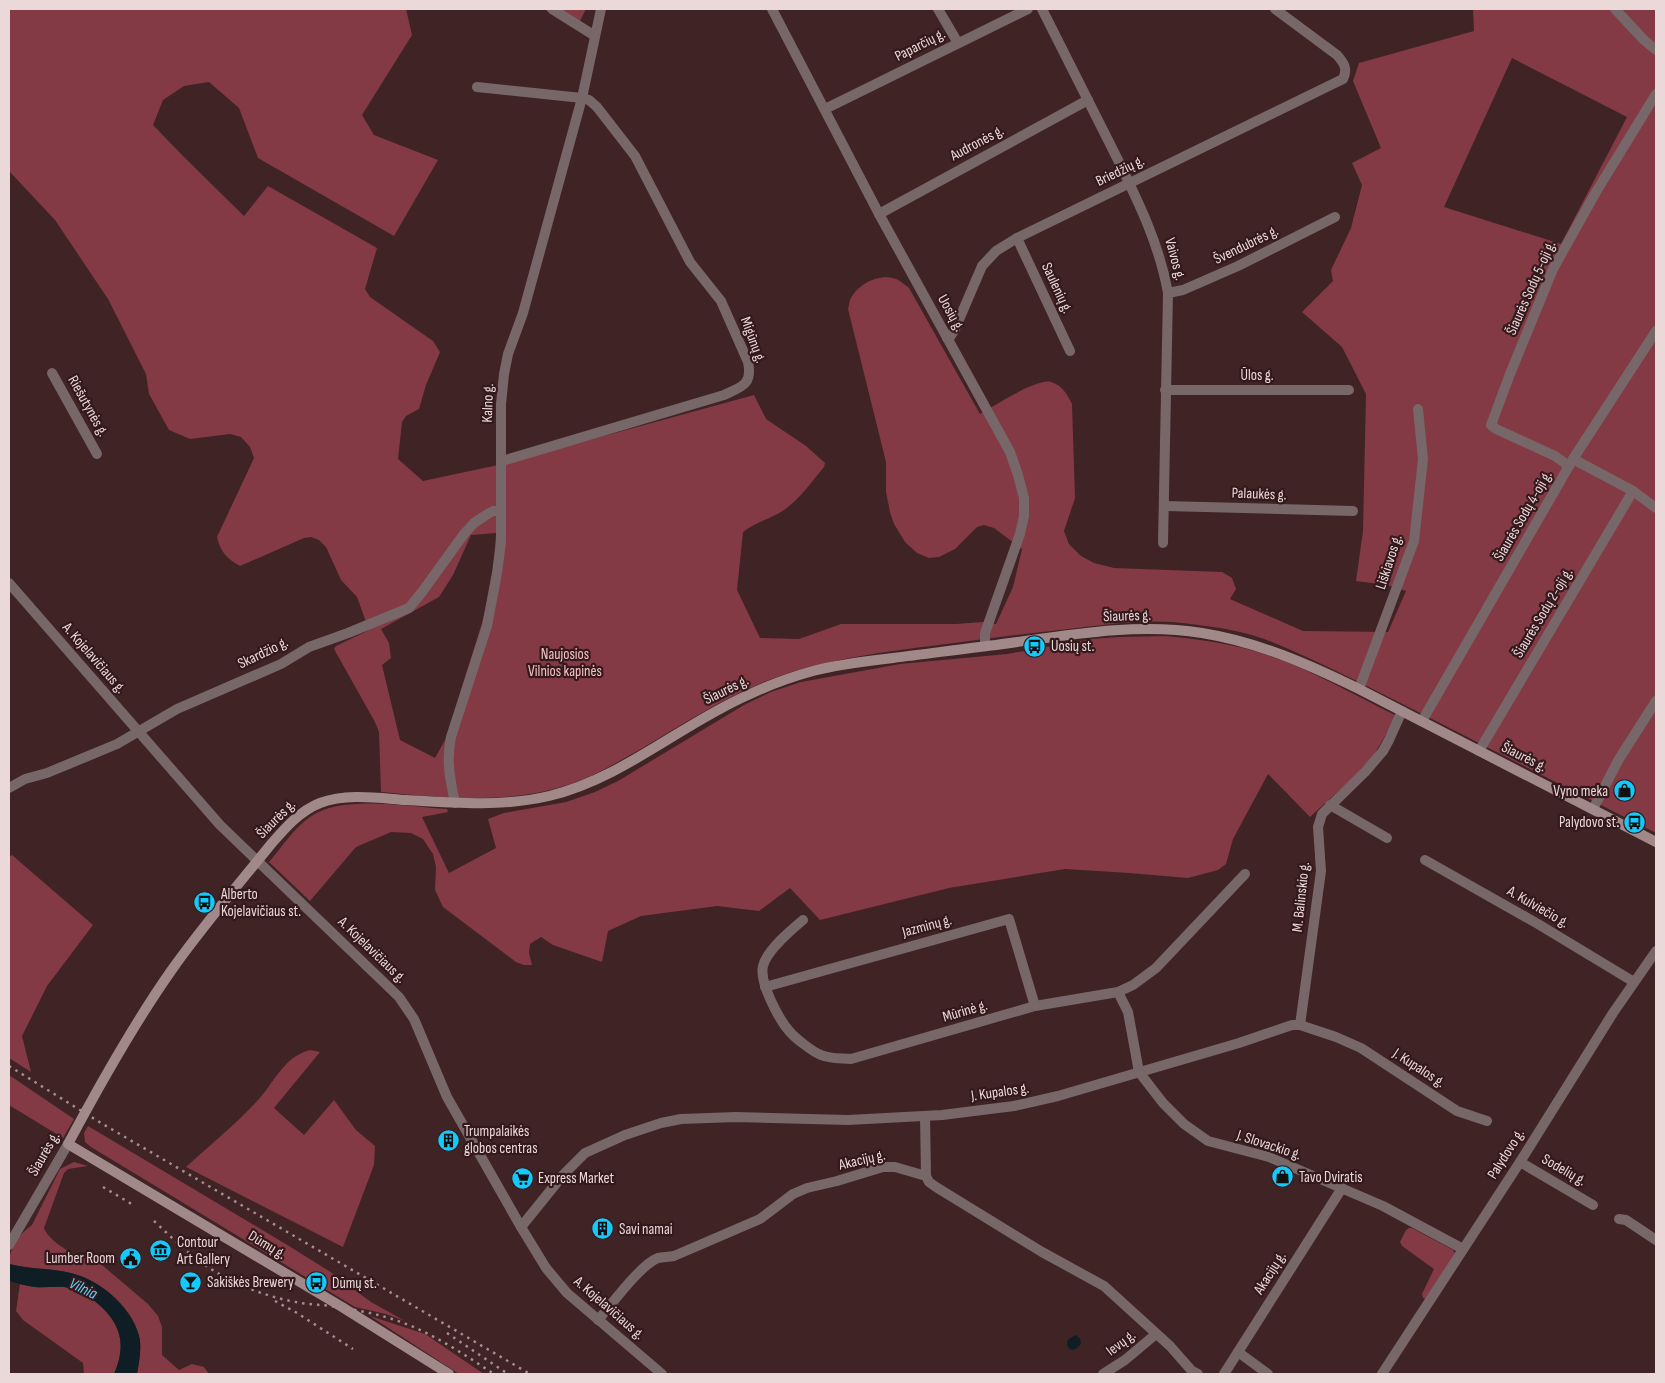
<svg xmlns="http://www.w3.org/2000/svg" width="1665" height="1383" font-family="'Sofia Sans Condensed',sans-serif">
	<rect width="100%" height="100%" fill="#3f2325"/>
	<g fill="#833a44" fill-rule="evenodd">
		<path d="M9 9H406L412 35 362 115 374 135 438 160 394 236 258 158 239 108 209 82 184 86 163 100 153 125 184 157 244 216 268 186 377 248 365 289 370 297 433 341 440 352 426 385 419 409 406 416 402 422 398 459 423 481 498 465 754 395 766 419 806 446 825 463 824 467C813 480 799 500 784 510 771 519 755 522 743 532L737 590 760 638 799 639 841 624H956L983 622 996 624 1013 587 1022 549 994 528 984 525 977 527 955 549 939 557 929 558 917 553 905 542 894 524 890 512 886 492V462L848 309C849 306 849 301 851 298 859 283 880 273 896 279 901 281 905 285 909 288L980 414C994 406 1037 378 1051 382 1062 385 1067 394 1072 404L1075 498 1064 531 1069 544 1081 556 1094 563 1114 568 1222 572 1232 578 1236 589 1230 599 1303 631 1388 632 1406 591 1387 585 1356 581 1363 531 1366 394 1342 347 1302 312 1333 281 1331 270 1351 228 1362 185 1352 163 1381 148 1353 81 1359 63 1474 31 1473 9H1656V833C1581 795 1506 757 1432 719 1397 701 1363 684 1328 667 1299 654 1271 639 1240 632 1218 627 1194 624 1172 622 1140 620 1109 624 1077 628 1041 632 1005 636 969 641 902 650 832 656 769 680 709 703 658 742 601 771 532 807 455 799 381 792L379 732 375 722 334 649 336 646 369 630 357 597 341 580 326 547 319 540 311 537 304 538 240 566C227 559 220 551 217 537L254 458 250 447 241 437 230 434 190 439 169 430 149 394 146 374 108 299 55 220 9 171ZM1512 58 1627 117 1561 244 1444 207ZM496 533 493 577 482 623 446 738 435 758 400 740 382 665 391 658 389 643 381 629 439 597 453 575 471 535Z"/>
		<polygon points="544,9 586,9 576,29"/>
		<path d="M1165 636C1199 639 1235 644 1267 655 1312 670 1354 695 1397 716L1369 763 1310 817 1268 774 1233 839 1226 864 1218 870 1188 878 1129 873 1065 869 949 888 820 920 790 888 759 911 717 906 641 916 608 931 602 962 553 945 541 937 530 944 529 953 532 965H524L516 962 443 907 435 890 436 867 433 854 423 839 411 833 391 832 356 847 310 901 269 862C282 847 294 828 310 817 342 794 409 807 447 809L448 812 422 817 449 873 496 848 488 819 504 813 566 802 595 792 618 781 744 705 771 692 801 682 900 664 1007 654 1092 639 1119 637Z"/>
		<polygon points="12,855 93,925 47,986 22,1036 31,1072 9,1058 9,857"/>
		<path d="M310 1050 320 1052 274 1108 304 1135 334 1100 356 1130 375 1146 374 1165 343 1247 186 1167C210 1145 236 1124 258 1100 275 1082 283 1057 310 1050Z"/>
		<polygon points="9,1075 74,1119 63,1138 9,1105"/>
		<polygon points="88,1126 289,1246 329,1271 371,1302 405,1321 386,1314 355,1307 91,1147 85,1142 84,1133"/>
		<path d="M74 1162 88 1166 68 1169 64 1173 44 1228C47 1238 66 1251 76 1254 80 1255 85 1254 89 1254L148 1304 158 1316 162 1327V1355L179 1370 192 1364 204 1367 209 1374H137C139 1362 142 1348 139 1336 132 1305 96 1277 66 1272 47 1268 28 1269 9 1264 9 1249 19 1234 32 1225L60 1169Z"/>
		<polygon points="1409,1228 1412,1228 1453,1250 1455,1253 1426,1299 1423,1298 1422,1294 1434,1269 1402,1246 1400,1242 1406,1230"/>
		<path d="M20 1284C25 1285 30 1286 35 1287 47 1288 58 1285 70 1288 80 1290 89 1296 97 1303 121 1323 127 1344 114 1374H84L83 1363 23 1320 16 1311Z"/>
		<polygon points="370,1316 425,1334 484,1374 459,1374"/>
	</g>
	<g fill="#0e1e24">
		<path d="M9 1264C28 1269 47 1268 66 1272 96 1277 131 1305 139 1336 142 1348 139 1362 137 1374H114C127 1345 121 1323 97 1303 89 1296 80 1290 70 1288 59 1285 47 1288 35 1287 26 1286 17 1283 9 1281Z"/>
		<path d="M1076 1335 1080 1339 1081 1343C1077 1351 1067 1353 1067 1342L1069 1339Z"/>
	</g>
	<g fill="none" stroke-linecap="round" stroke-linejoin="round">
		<g stroke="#776768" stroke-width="10">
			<polyline points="552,9 595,36"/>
			<polyline points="772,9 879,214 1010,452 1018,475 1024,498 1024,516 1020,534 985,633 985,646"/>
			<polyline points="938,9 958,43"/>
			<path d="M1042 9C1066 56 1090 104 1114 152 1136 197 1159 242 1168 293L1163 543"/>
			<polyline points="1615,9 1644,40 1656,50"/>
			<path d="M477 87 582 98 589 100 597 107 635 156 690 262 721 301 748 362C753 385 741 387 724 395L502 461"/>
			<polyline points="825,109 1028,9"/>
			<polyline points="879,214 1088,100"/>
			<polyline points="1017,238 1070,351"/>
			<polyline points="1168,293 1183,290 1238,266 1335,217"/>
			<path d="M947 338 950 337 955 329 982 266 996 251 1017 238 1343 79C1348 69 1344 63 1337 55L1275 9"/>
			<polyline points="52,373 97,454"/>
			<polyline points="1165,390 1349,390"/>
			<polyline points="1573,459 1633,491 1656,508"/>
			<polyline points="1569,466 1555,456 1496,429 1491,425 1510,374 1553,269 1596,192 1656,94"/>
			<polyline points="1165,506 1353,511"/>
			<polyline points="9,583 220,825 399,997 414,1019 447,1097 521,1227 546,1268 567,1293 662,1374"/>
			<polyline points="1359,689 1414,541 1423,459 1418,409"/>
			<polyline points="1422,721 1573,459 1656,331"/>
			<polyline points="1479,751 1633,491"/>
			<polyline points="9,788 25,779 47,773 117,744 177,709 281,664 309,647 348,633 409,608 422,592 464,534 474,523 486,515 493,511 500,511"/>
			<path d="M455 803C450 779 446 761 451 737L487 626 497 573 501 542V404L504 374 508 354 523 313 582 98 601 9"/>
			<polyline points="1330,805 1387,838"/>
			<polyline points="1593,809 1619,759 1656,701"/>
			<polyline points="1425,860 1538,924 1634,982"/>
			<path d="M803 920C791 930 767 950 763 966 759 982 779 1020 790 1032 795 1038 813 1052 821 1055 830 1059 841 1058 851 1059L1035 1006 1118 992 1133 985 1156 968 1245 874"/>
			<polyline points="765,987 1009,919 1035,1006"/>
			<polyline points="1118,992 1128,1012 1139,1072 1163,1103 1184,1124 1208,1141 1269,1157 1383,1206 1463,1249"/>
			<polyline points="1300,1025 1321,871 1318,827 1322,814 1365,772 1383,751 1389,740 1402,711"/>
			<polyline points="925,1116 926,1176"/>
			<polyline points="1520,1162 1593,1205"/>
			<polyline points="1619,1219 1626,1220 1656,1240"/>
			<polyline points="521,1227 563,1175 585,1153 625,1135 661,1123 681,1119 736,1117 848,1120 942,1115 1014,1106 1058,1096 1239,1043 1292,1025 1300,1025 1336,1037 1361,1048 1457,1111 1487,1121"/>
			<polyline points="9,1245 68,1144"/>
			<path d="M598 1320C612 1304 640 1265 658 1258 663 1257 669 1257 674 1256L760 1219 793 1194 807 1188 837 1181 883 1167H895L926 1176 929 1182 936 1187 1042 1252 1104 1286 1170 1346 1192 1371 1198 1374"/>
			<polyline points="1238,1352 1268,1374"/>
			<polyline points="1103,1374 1125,1360 1156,1334"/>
			<polyline points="1224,1374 1342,1188"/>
			<polyline points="1382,1374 1520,1162 1613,1013 1656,951"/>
		</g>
		<path stroke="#a1898a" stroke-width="10" d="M449 1374 342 1307 68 1144C99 1086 133 1025 171 971 202 927 238 885 272 843 286 827 300 811 320 803 347 793 378 798 406 800 454 803 502 807 549 796 623 778 680 725 748 695 769 685 791 677 813 671 839 664 867 661 893 658 927 654 961 649 996 645 1063 636 1134 622 1202 633 1258 642 1308 664 1359 689L1656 842"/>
		<g stroke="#a48e8f" stroke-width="2.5" stroke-dasharray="2.5 5" stroke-linecap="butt">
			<polyline points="9,1066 101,1123 530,1374"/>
			<polyline points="103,1187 135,1206"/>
			<path d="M154 1221C168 1234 182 1248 197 1259 226 1282 265 1297 301 1303 315 1305 329 1305 343 1308 362 1311 382 1315 401 1322 434 1334 465 1355 494 1374"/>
			<polyline points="275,1301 297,1313 353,1349"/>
			<polyline points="447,1333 508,1374"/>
		</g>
	</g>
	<defs>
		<symbol id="bus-disc" viewBox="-11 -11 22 22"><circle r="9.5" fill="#12cafb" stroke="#34191c"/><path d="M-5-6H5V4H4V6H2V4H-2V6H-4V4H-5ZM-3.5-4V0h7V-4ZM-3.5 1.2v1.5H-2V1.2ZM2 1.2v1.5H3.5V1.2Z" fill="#111"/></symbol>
		<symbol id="shop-disc" viewBox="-11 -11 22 22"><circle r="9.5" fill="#12cafb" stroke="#34191c"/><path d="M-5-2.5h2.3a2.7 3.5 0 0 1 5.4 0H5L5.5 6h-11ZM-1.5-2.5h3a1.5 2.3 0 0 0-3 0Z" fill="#111"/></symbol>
		<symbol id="building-disc" viewBox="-11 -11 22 22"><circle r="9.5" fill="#12cafb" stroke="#34191c"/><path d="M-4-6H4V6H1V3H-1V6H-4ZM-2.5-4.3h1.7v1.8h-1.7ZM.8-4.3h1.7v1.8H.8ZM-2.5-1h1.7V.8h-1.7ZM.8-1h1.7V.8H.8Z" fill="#111"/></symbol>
		<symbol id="supermarket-disc" viewBox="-11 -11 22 22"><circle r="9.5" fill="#12cafb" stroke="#34191c"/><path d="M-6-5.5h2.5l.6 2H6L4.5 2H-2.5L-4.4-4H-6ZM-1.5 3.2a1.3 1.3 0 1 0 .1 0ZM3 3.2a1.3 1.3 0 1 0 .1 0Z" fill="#111"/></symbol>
		<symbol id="museum-disc" viewBox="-11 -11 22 22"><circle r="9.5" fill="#12cafb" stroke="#34191c"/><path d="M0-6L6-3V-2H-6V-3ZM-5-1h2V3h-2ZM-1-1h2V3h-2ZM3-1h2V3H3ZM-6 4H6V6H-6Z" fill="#111"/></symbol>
		<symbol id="civic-disc" viewBox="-11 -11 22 22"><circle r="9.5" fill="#12cafb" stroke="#34191c"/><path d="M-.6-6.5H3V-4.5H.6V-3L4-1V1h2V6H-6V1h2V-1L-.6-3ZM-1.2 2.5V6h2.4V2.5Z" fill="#111"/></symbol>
		<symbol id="bar-disc" viewBox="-11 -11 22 22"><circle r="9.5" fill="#12cafb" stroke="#34191c"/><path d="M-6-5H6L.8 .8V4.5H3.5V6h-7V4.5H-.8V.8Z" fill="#111"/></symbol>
	</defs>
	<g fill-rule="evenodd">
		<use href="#bus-disc" x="1022" y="634" width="25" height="25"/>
		<use href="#shop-disc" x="1612" y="778" width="25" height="25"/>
		<use href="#bus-disc" x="1622" y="810" width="25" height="25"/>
		<use href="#bus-disc" x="192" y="890" width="25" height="25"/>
		<use href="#building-disc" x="436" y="1128" width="25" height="25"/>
		<use href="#shop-disc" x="1270" y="1164" width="25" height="25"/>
		<use href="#supermarket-disc" x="510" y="1166" width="25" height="25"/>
		<use href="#building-disc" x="590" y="1216" width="25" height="25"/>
		<use href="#museum-disc" x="148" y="1238" width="25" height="25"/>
		<use href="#civic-disc" x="118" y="1246" width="25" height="25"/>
		<use href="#bar-disc" x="178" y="1270" width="25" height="25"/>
		<use href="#bus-disc" x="304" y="1270" width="25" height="25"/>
	</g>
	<g text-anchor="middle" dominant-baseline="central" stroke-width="4.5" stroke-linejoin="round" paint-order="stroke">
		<g font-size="15" fill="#ebd8d9" stroke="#34191c">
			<text transform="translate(920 45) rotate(-27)">Paparčių g.</text>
			<text transform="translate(977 143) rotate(-28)">Audronės g.</text>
			<text transform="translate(1120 171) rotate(-26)">Briedžių g.</text>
			<text transform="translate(1246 245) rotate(-26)">Švendubrės g.</text>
			<text transform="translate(1175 259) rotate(75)">Vaivos g.</text>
			<text transform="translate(1057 288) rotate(65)">Saulenių g.</text>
			<text transform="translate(1531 288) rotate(-66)">Šiaurės Sodų 5-oji g.</text>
			<text transform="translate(951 313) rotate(61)">Uosių g.</text>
			<text transform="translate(753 340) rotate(70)">Migūnų g.</text>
			<text x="1257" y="375">Ūlos g.</text>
			<text transform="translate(488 403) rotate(-88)">Kalno g.</text>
			<text transform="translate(88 406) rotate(61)">Riešutynės g.</text>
			<text transform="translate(1259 494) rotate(2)">Palaukės g.</text>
			<text transform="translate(1523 516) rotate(-60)">Šiaurės Sodų 4-oji g.</text>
			<text transform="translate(1389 562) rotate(-72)">Liškiavos g.</text>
			<text transform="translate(1543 613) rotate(-59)">Šiaurės Sodų 2-oji g.</text>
			<text transform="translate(1127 616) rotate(-2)">Šiaurės g.</text>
			<text transform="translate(263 653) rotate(-26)">Skardžio g.</text>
			<text transform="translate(94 658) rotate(49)">A. Kojelavičiaus g.</text>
			<text transform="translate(726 690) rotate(-26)">Šiaurės g.</text>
			<text transform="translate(1524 757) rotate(27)">Šiaurės g.</text>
			<text transform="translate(276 819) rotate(-45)">Šiaurės g.</text>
			<text transform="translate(1301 897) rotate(-84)">M. Balinskio g.</text>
			<text transform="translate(1538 907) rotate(30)">A. Kulviečio g.</text>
			<text transform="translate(927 926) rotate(-15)">Jazminų g.</text>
			<text transform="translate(372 950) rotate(44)">A. Kojelavičiaus g.</text>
			<text transform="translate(965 1011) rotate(-16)">Mūrinė g.</text>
			<text transform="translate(1419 1068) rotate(33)">J. Kupalos g.</text>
			<text transform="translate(1000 1092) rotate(-8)">J. Kupalos g.</text>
			<text transform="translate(1269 1145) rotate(18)">J. Slovackio g.</text>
			<text transform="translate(44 1154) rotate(-60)">Šiaurės g.</text>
			<text transform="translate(1506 1154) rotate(-58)">Palydovo g.</text>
			<text transform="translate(862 1160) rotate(-13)">Akacijų g.</text>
			<text transform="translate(1564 1170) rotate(30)">Sodelių g.</text>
			<text transform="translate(267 1245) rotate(31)">Dūmų g.</text>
			<text transform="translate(1270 1273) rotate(-58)">Akacijų g.</text>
			<text transform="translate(609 1308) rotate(41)">A. Kojelavičiaus g.</text>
			<text transform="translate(1121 1343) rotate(-37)">Ievų g.</text>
		</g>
		<g font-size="15" fill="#ebd8d9" stroke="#34191c" text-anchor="start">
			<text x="1051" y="646">Uosių st.</text>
			<text x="1608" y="791" text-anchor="end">Vyno meka</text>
			<text x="1619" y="822" text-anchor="end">Palydovo st.</text>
			<text x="221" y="894">Alberto<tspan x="221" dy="17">Kojelavičiaus st.</tspan></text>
			<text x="464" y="1131">Trumpalaikės<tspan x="464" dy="17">globos centras</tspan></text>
			<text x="1299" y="1177">Tavo Dviratis</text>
			<text x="538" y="1178">Express Market</text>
			<text x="619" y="1229">Savi namai</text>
			<text x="177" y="1242">Contour<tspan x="177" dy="17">Art Gallery</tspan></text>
			<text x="115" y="1258" text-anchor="end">Lumber Room</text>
			<text x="207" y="1282">Sakiškės Brewery</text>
			<text x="332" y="1283">Dūmų st.</text>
		</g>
		<g font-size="15" fill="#f5c0c3" stroke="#34191c">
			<text x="565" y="654">Naujosios<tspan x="565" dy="17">Vilnios kapinės</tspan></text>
		</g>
		<g font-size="16" font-style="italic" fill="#59d5ff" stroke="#34191c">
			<text transform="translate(83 1289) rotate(26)">Vilnia</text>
		</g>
	</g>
	<rect width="1665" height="1383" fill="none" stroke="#ebd8d9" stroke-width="20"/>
</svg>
